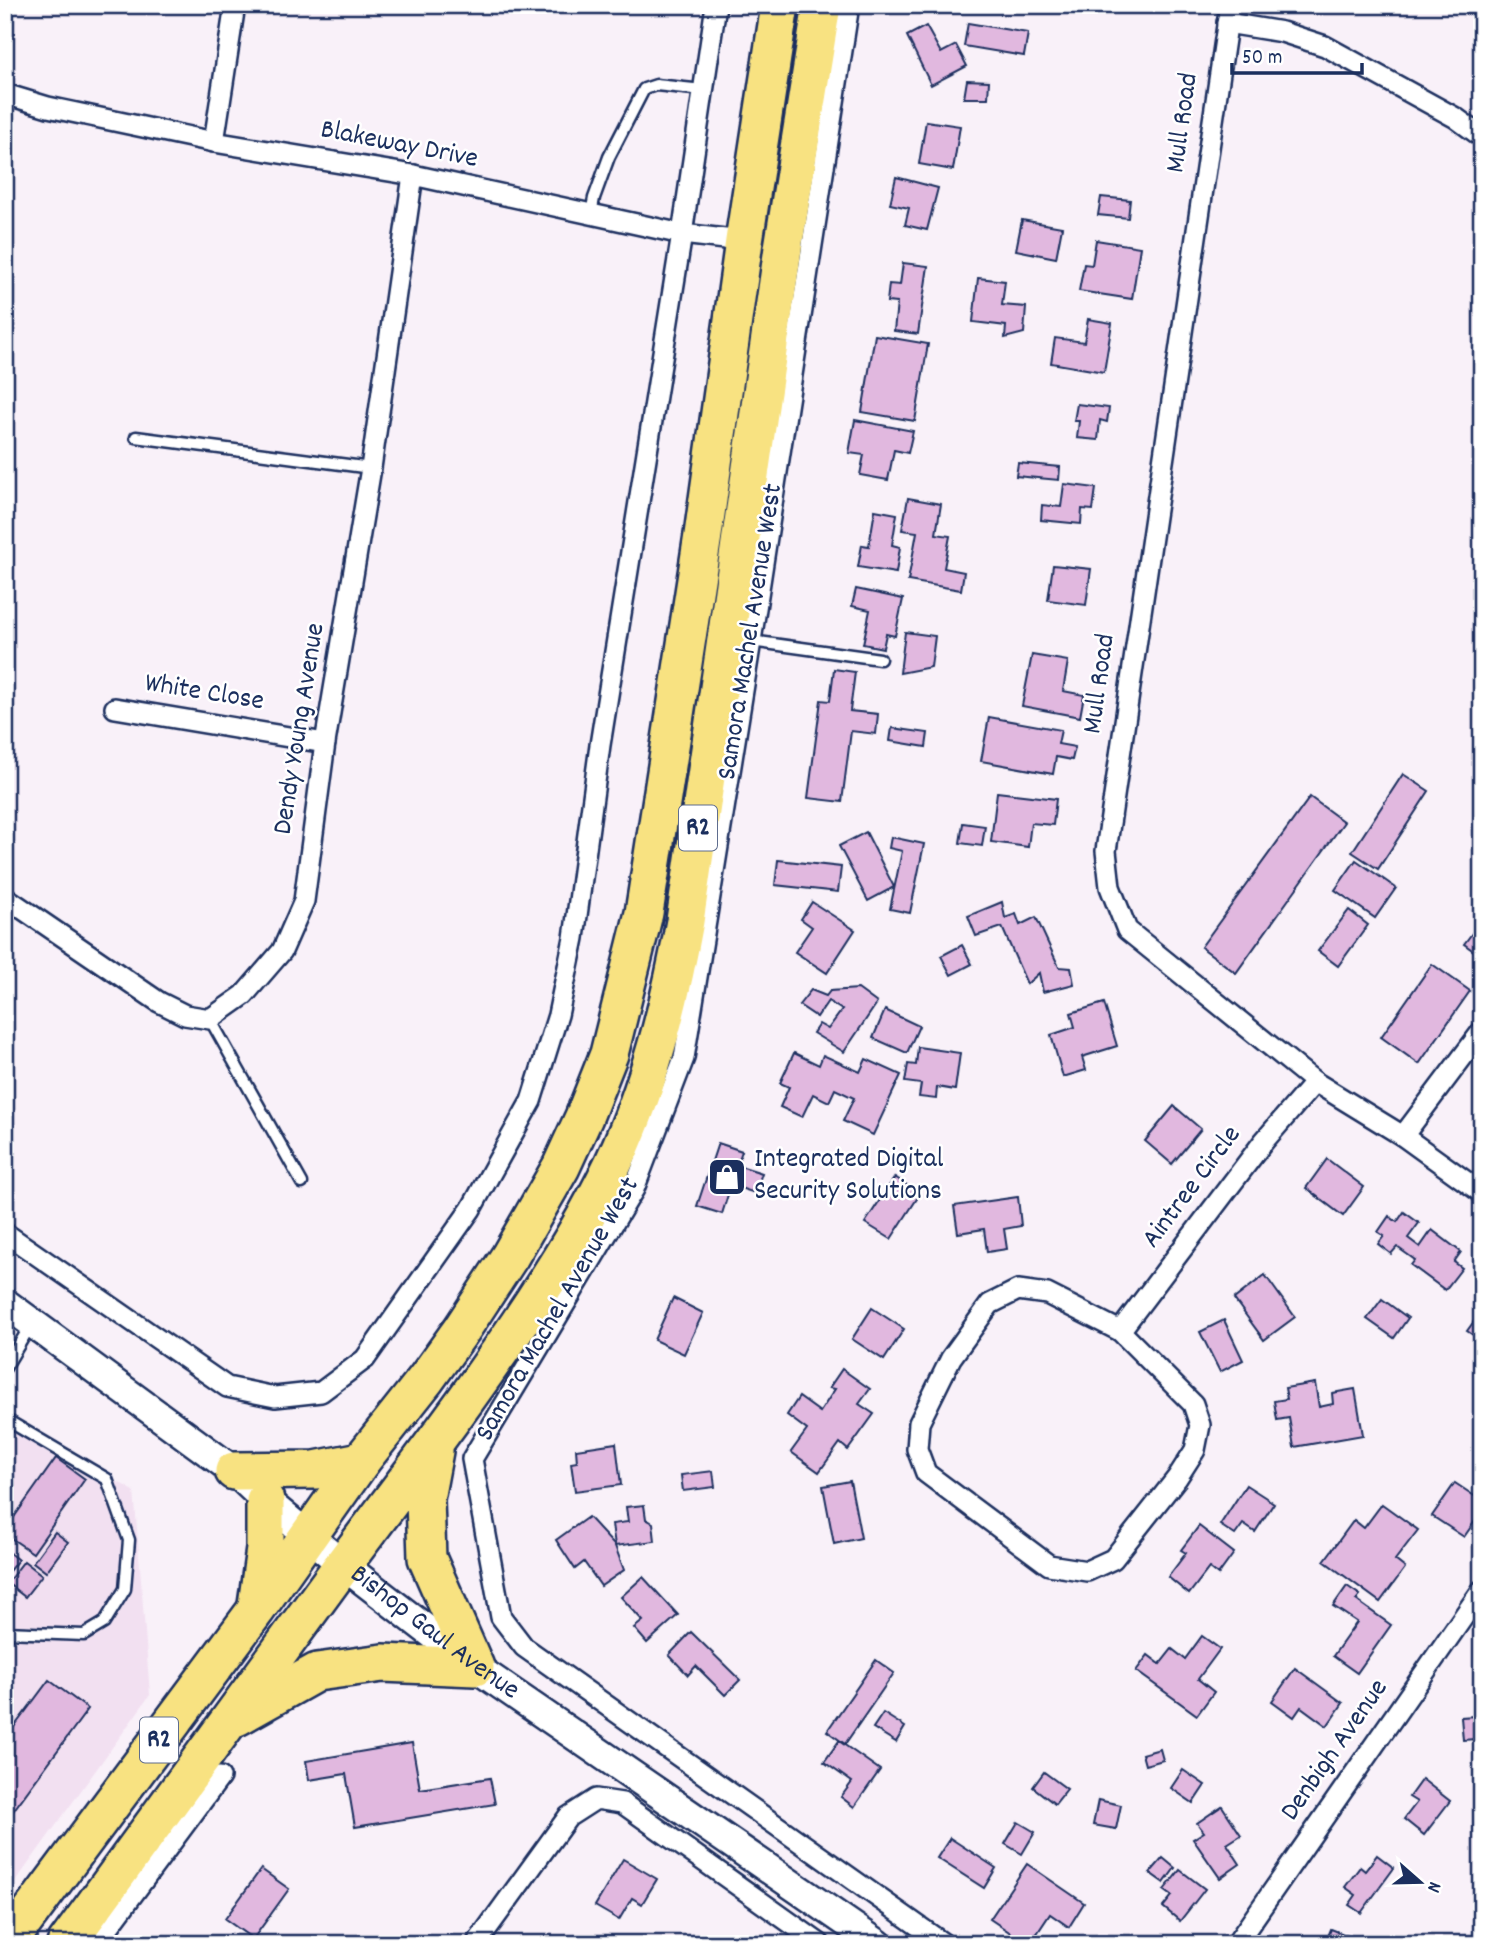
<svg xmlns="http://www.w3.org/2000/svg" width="1487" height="1949" font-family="Dekko,sans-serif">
	<rect width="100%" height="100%" fill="#f9f1f9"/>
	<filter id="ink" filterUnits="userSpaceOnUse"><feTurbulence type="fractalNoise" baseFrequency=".0143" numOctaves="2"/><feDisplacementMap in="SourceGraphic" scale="14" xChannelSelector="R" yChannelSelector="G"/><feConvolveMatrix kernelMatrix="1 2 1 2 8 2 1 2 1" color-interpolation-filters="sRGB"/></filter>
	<g filter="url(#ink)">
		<polygon fill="#f2e0f1" points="5,1418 134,1491 150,1695 5,1896"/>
		<g fill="#e1b8df" stroke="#1b2f5e" stroke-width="2">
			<polygon points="968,23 1028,33 1024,56 964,46"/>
			<polygon points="926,26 941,53 956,45 967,66 931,85 907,36"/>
			<polygon points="967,80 989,81 988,98 964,98"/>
			<polygon points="926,121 960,126 953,170 919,164"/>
			<polygon points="896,177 938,188 927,230 905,225 909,208 890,204"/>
			<polygon points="1101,197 1130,200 1128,218 1098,215"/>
			<polygon points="1022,220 1062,227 1056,258 1016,250"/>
			<polygon points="1096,240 1140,247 1132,299 1079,291 1084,264 1092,265"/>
			<polygon points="903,263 928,266 918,334 894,331 897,303 887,302 889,284 900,285"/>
			<polygon points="978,278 1005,281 1002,305 1026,307 1024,333 1005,338 1006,326 973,322"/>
			<polygon points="1088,319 1112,323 1104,372 1051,363 1055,338 1084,342"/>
			<polygon points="875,335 928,344 915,421 862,412"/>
			<polygon points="1077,404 1109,408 1107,422 1100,420 1098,440 1077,438 1079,421 1074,421"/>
			<polygon points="855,420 913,431 908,453 894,450 888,480 860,475 864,455 849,453"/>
			<polygon points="1018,463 1060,467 1059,480 1016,476"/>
			<polygon points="1064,484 1096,488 1093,510 1082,509 1081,524 1041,520 1042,505 1061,507"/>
			<polygon points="908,498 941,504 936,534 950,536 944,568 964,572 961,590 908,581 917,532 902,530"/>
			<polygon points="875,510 897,514 892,545 900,547 896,573 858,567 862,545 869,546"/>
			<polygon points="1053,565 1091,569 1086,605 1048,600"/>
			<polygon points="856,589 903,599 895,636 886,634 883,648 863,644 870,610 852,606"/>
			<polygon points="905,632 935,636 931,667 900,673"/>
			<polygon points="1032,655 1068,661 1063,691 1084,695 1080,717 1022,706"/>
			<polygon points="834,669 855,672 850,711 878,714 876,734 851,731 842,802 808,798 821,700 830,701"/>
			<polygon points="989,717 1061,730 1058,744 1075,747 1072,760 1056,757 1053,774 981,761"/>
			<polygon points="892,728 928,733 926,747 890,741"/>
			<polygon points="1403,774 1429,791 1378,869 1352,852"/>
			<polygon points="997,792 1056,799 1053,825 1031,823 1028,847 991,842"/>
			<polygon points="1310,797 1344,822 1236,973 1201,947"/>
			<polygon points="963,823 985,826 982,846 960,843"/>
			<polygon points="866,832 894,887 868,901 839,846"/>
			<polygon points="891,837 924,844 910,913 890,909 902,851 889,848"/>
			<polygon points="778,860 841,867 838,892 775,885"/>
			<polygon points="1356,860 1396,888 1375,918 1335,890"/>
			<polygon points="812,902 855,930 827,973 795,952 812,927 801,919"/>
			<polygon points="1002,902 1005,918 1016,914 1020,925 1036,917 1059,967 1071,968 1074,984 1043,992 1039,973 1027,984 1002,927 976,936 968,916"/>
			<polygon points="1349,910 1368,925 1338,966 1318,951"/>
			<polygon points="1482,920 1482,957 1464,944"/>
			<polygon points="962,945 972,964 951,975 941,956"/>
			<polygon points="1432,964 1470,991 1419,1064 1381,1037"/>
			<polygon points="858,989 877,1003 844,1052 813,1033 819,1024 828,1029 842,1010 828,1001 817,1017 799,1005 811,990 826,996 830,991"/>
			<polygon points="1104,1003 1117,1046 1082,1057 1086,1070 1063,1077 1051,1035 1075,1027 1071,1013"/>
			<polygon points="885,1010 919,1026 907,1053 873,1038"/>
			<polygon points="918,1047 960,1053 955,1090 937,1087 936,1099 919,1097 921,1084 905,1082 908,1064 916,1065"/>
			<polygon points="794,1053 819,1065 823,1055 860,1072 866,1059 901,1075 873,1135 843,1121 854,1098 835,1089 829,1102 813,1094 802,1117 780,1107 789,1087 780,1083"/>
			<polygon points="1174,1106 1201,1129 1172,1164 1145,1141"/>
			<polygon points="718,1143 742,1151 737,1165 762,1173 755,1193 731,1185 722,1214 697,1206"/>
			<polygon points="1327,1159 1364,1187 1343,1216 1306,1188"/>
			<polygon points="895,1177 920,1194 891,1239 865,1223"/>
			<polygon points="1018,1197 1021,1226 1004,1229 1007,1249 987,1252 984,1229 958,1233 954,1206"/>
			<polygon points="1404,1212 1419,1223 1408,1238 1420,1247 1432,1230 1461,1252 1454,1262 1462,1268 1445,1290 1411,1265 1415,1260 1397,1247 1391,1254 1378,1244 1384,1236 1378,1232 1389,1216 1397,1222"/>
			<polygon points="1265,1275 1295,1317 1264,1340 1234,1299"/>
			<polygon points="673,1298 703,1313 684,1354 654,1340"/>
			<polygon points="1382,1299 1408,1318 1394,1338 1367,1319"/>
			<polygon points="872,1308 904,1329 884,1360 852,1339"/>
			<polygon points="1482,1310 1482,1341 1467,1331"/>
			<polygon points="1224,1320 1243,1360 1220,1372 1200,1332"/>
			<polygon points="842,1369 870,1389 859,1404 874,1414 848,1450 840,1443 819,1472 791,1452 807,1430 787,1415 799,1397 820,1412 835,1389 829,1388"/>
			<polygon points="1315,1383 1319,1407 1333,1404 1332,1393 1355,1389 1363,1435 1294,1447 1289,1418 1277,1420 1274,1401 1287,1399 1285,1388"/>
			<polygon points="616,1443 621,1485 575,1491 571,1463 577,1462 576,1449"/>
			<polygon points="56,1458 85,1479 33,1553 5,1534 5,1530"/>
			<polygon points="713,1471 715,1487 683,1491 681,1475"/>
			<polygon points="850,1481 861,1538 834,1544 823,1486"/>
			<polygon points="1455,1483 1482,1501 1482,1511 1464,1537 1432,1516"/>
			<polygon points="1246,1485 1274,1503 1255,1532 1243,1524 1235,1535 1220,1525"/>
			<polygon points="1382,1504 1418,1530 1395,1560 1405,1568 1380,1602 1324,1561 1354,1520 1364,1528"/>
			<polygon points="644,1505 646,1519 653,1523 655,1541 615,1546 612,1524 628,1522 626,1507"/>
			<polygon points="588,1517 615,1546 624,1570 601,1586 584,1562 575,1569 556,1540"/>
			<polygon points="1199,1526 1234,1553 1218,1575 1209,1568 1189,1594 1168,1577 1186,1553 1181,1550"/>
			<polygon points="55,1532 68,1542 46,1572 33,1562"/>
			<polygon points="7,1551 18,1560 5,1576 5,1553"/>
			<polygon points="24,1561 42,1575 25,1597 7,1583"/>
			<polygon points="643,1577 678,1615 647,1643 634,1628 643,1621 621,1597"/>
			<polygon points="1347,1586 1360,1595 1356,1600 1391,1625 1357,1673 1333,1656 1357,1622 1333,1606"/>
			<polygon points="691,1632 740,1680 725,1695 696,1666 688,1675 669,1655"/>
			<polygon points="1202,1636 1220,1649 1198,1679 1214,1692 1197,1715 1136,1671 1148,1655 1160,1664 1172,1649 1185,1659"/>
			<polygon points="876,1660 894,1673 845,1744 827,1731"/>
			<polygon points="1295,1668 1343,1703 1327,1726 1301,1707 1294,1717 1272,1701"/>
			<polygon points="49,1680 88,1709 5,1822 5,1739"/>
			<polygon points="1482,1702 1482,1730 1474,1731 1475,1739 1463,1740 1461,1717 1475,1716 1474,1703"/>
			<polygon points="883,1713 905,1727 896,1742 873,1728"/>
			<polygon points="839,1741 880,1770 854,1807 841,1797 852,1782 824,1762"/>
			<polygon points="412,1743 420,1789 490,1778 495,1804 355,1827 346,1774 309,1780 306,1761"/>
			<polygon points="1160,1749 1163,1760 1145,1765 1142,1754"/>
			<polygon points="1183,1770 1205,1785 1193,1803 1171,1788"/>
			<polygon points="1044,1772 1067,1789 1055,1804 1033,1787"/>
			<polygon points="1422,1779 1450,1801 1424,1835 1404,1819 1417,1802 1409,1797"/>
			<polygon points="1098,1800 1121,1805 1116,1829 1093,1825"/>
			<polygon points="1222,1806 1241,1835 1227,1844 1240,1864 1220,1878 1193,1839 1204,1832 1197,1823"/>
			<polygon points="1018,1822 1035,1832 1022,1854 1005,1844"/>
			<polygon points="950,1838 996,1868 984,1888 937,1858"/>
			<polygon points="1377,1855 1394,1868 1361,1913 1349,1905 1356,1895 1345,1887 1360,1867 1365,1871"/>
			<polygon points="1163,1858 1175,1868 1164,1883 1150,1873"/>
			<polygon points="623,1859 657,1879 642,1904 632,1898 619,1920 595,1906"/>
			<polygon points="1027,1864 1084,1903 1069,1927 1050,1914 1030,1944 1027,1944 990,1919"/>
			<polygon points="261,1869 289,1889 253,1939 225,1919"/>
			<polygon points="1180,1870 1205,1889 1180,1921 1163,1907 1172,1896 1164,1890"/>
			<polygon points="1331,1929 1361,1941 1360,1944 1325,1944"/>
		</g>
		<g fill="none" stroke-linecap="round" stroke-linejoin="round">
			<defs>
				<g id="lane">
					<polyline points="591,214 594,198 609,157 644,89 656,85 703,90"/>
					<polyline points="136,437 371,468"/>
					<polyline points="751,641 880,659"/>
					<polyline points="210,1019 302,1183"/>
					<polyline points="5,1368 32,1323"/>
					<polyline points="5,1419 107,1479 129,1540 125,1589 104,1623 84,1635 5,1632"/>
				</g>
				<g id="street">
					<polyline points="849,5 751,641 684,1058 634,1189 472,1459 501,1617 524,1647 944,1944"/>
					<polyline points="1230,5 1106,851 1110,887 1127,930 1315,1082 1403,1136 1482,1193"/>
					<polyline points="1227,23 1282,32 1325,46 1456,118 1482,137"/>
					<polyline points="5,94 48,107 214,142 413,175 682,234 751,242"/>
					<polyline points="214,142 235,5"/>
					<polyline points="115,708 325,743"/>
					<polyline points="5,897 159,1002 185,1015 210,1019 244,995 282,951 304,901 325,743 371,468 413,175"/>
					<polyline points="1403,1136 1482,1031"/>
					<polyline points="5,1233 227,1387 275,1397 321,1392 365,1359 471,1209 531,1101 558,1015 574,938 600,745 682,234 716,5"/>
					<polygon points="1018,1290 1047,1294 1120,1331 1193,1404 1200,1425 1195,1450 1177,1478 1113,1559 1087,1571 1049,1565 926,1473 917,1449 919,1423 951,1358 990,1304"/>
					<polyline points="1120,1331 1264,1141 1315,1082"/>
					<polyline points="96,1944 220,1777"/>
					<polyline points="476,1944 568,1817 596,1799 622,1803 820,1944"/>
					<polyline points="1236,1944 1482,1590"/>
				</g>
				<g id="secondary">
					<path id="s1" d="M5 1303 234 1471 265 1500 343 1565 475 1667 878 1944"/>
				</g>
				<g id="highway">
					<polyline points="234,1471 315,1470 361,1461"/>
					<polyline points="257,1605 265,1549 265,1500"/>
					<polyline points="237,1717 317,1672 383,1663 475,1667 427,1558 425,1499 434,1451"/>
					<polyline points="7,1944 256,1610 361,1461 426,1379 462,1329 510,1256 561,1167 584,1117 609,1054 644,913 703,535 744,241 780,5"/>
					<path d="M66 1944C159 1818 249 1692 342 1566 413 1471 486 1377 550 1276 579 1230 607 1182 627 1132 655 1064 672 993 685 921L783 248 822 5"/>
				</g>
			</defs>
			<use href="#lane" stroke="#1b2f5e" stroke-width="15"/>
			<use href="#street" stroke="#1b2f5e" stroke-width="24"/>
			<use href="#secondary" stroke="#1b2f5e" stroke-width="33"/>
			<use href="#highway" stroke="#1b2f5e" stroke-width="42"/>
			<use href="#lane" stroke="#fff" stroke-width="10"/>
			<use href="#street" stroke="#fff" stroke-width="19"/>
			<use href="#secondary" stroke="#fff" stroke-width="28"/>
			<use href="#highway" stroke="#f8e281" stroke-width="37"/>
		</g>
	</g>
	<defs>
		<symbol id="shop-square" viewBox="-11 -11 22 22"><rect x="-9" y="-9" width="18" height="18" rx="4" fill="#1b2f5e" stroke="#fff"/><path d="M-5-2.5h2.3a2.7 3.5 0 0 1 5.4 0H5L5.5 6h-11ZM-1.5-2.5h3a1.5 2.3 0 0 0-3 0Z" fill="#fff"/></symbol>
	</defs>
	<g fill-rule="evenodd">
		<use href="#shop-square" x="705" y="1155" width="44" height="44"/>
	</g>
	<g text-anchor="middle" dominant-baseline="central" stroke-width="5" stroke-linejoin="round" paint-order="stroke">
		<g fill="#fff" stroke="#5f6d8e" stroke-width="2">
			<rect x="679" y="805.5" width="38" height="45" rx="5"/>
			<rect x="140" y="1717.5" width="38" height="45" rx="5"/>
		</g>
		<g font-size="26" font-weight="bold" fill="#1b2f5e">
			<text x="698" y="828">R2</text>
			<text x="159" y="1740">R2</text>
		</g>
		<g font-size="28" fill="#1b2f5e" stroke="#fff">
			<text transform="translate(1184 123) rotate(-82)">Mull Road</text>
			<text transform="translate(399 146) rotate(11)">Blakeway Drive</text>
			<text transform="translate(752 632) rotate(-81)">Samora Machel Avenue West</text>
			<text transform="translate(1101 684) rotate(-82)">Mull Road</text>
			<text transform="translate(204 694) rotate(9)">White Close</text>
			<text transform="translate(301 729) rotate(-81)">Dendy Young Avenue</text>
			<text transform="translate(1193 1188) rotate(-53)">Aintree Circle</text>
			<text transform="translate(559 1310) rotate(-60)">Samora Machel Avenue West</text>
			<text stroke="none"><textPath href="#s1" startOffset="542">Bishop Gaul Avenue</textPath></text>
			<text transform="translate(1336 1751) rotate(-55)">Denbigh Avenue</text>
		</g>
		<g font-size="28" fill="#1b2f5e" stroke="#fff" text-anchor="start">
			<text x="754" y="1161">Integrated Digital<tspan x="754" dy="32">Security Solutions</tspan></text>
		</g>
	</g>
	<rect width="1487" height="1949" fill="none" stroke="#fff" stroke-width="28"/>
	<rect x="14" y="14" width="1459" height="1921" fill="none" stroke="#1b2f5e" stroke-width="2.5" filter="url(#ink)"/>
	<g transform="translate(1420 1882) rotate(110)" stroke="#ffffff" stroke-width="5" paint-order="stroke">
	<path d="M0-5L12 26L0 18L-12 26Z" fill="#1b2f5e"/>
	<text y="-10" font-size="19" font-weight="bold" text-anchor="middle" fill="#1b2f5e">N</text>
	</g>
	<path d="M1232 63v10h130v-10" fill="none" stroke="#1b2f5e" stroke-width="3.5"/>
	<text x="1242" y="63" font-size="21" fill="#1b2f5e" stroke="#ffffff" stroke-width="5" paint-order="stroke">50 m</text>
</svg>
